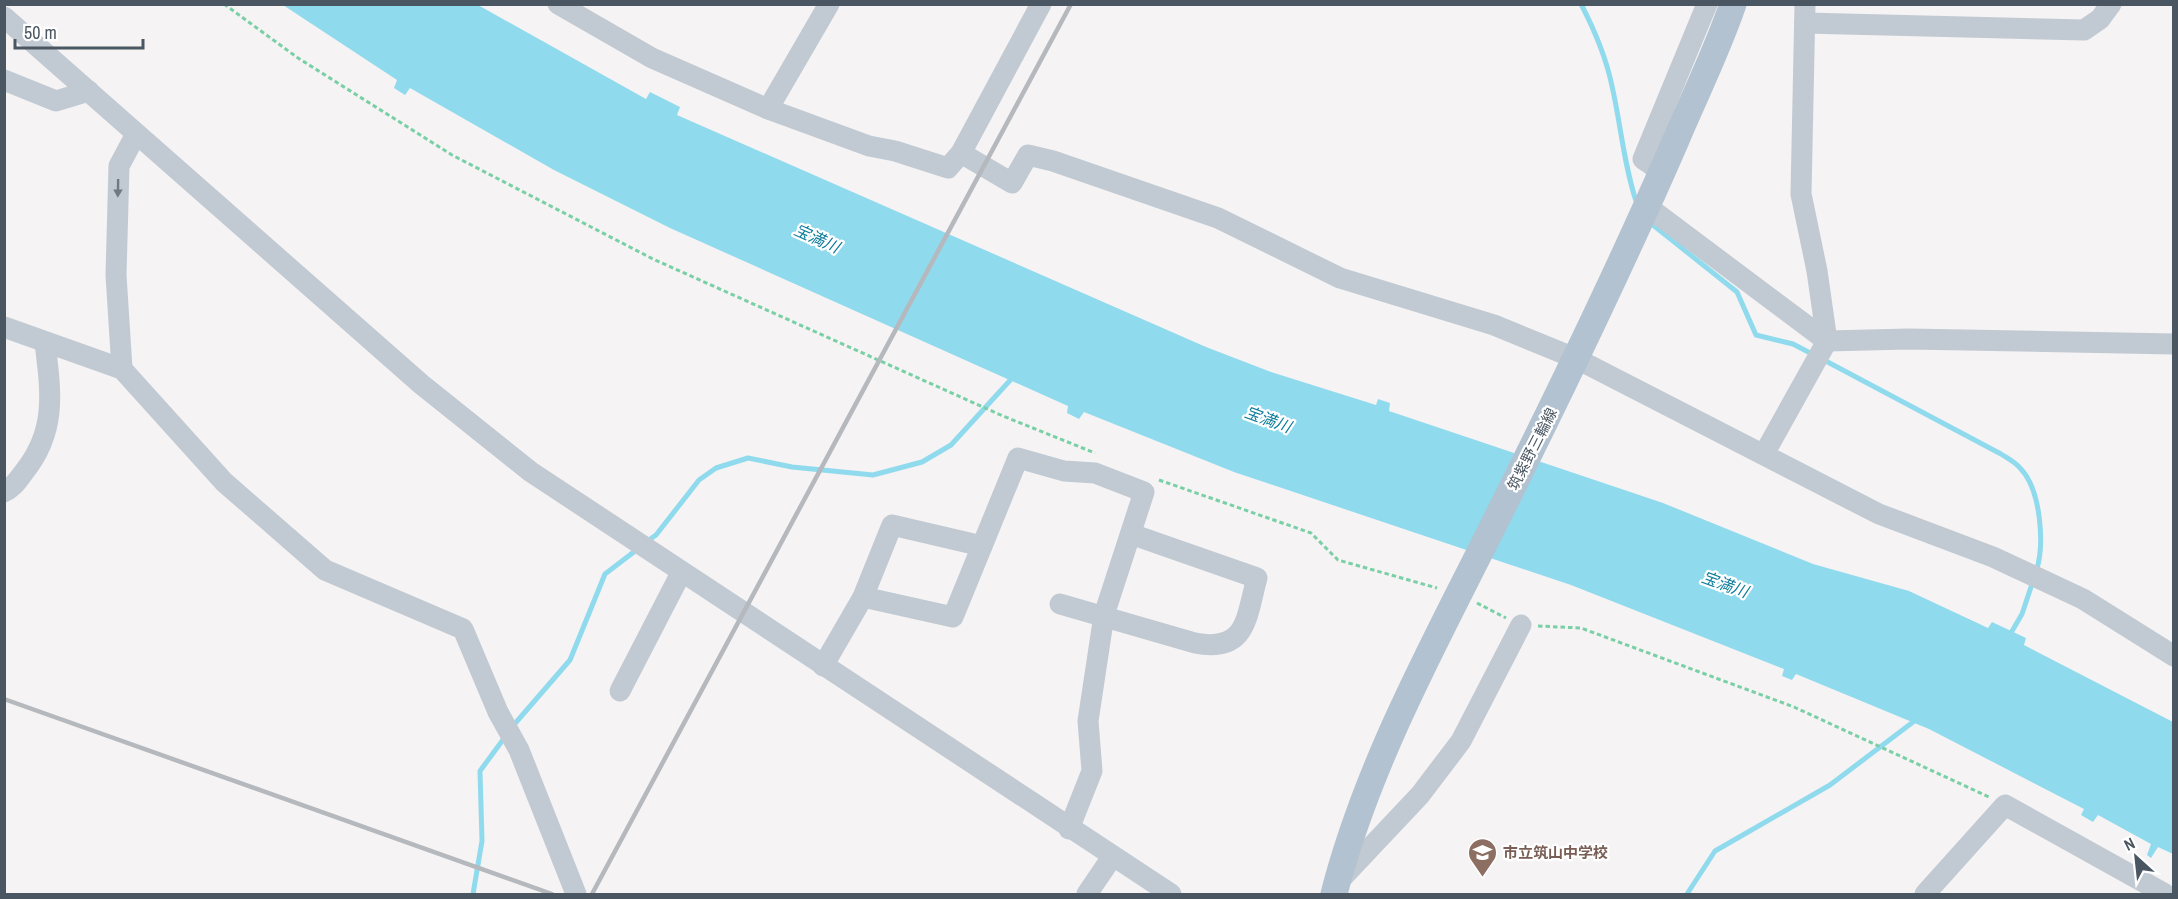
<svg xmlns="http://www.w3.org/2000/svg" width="2178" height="899" font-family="'Archivo Narrow','Noto Sans JP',sans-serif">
	<rect width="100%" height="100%" fill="#f5f3f3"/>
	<polygon fill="#90daee" points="283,5 478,5 646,99 650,92 680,107 677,115 1206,347 1271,372 1376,405 1378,399 1390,403 1389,411 1663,503 1813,564 1909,591 1988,628 1992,622 2026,638 2024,645 2173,722 2173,854 2158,847 2151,858 2147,855 2151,844 2098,815 2093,822 2081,815 2084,809 1929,729 1796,674 1792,680 1782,676 1784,669 1571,585 1234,472 1084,412 1079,419 1067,413 1068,406 670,228 554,170 410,88 405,95 394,88 397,80"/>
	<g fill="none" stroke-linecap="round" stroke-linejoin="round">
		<g stroke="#90daee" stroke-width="5">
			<path d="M1581 4C1595 31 1606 57 1612 86 1621 126 1624 166 1637 204"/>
			<polyline points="1648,221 1737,292 1756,335 1793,344 1814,355"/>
			<path d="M1822 359 2001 454C2007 458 2015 462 2020 468 2041 489 2045 545 2036 572"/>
			<polyline points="646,542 656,535 699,480 716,468 748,458 792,467 873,475 922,462 951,445 1014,376"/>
			<polyline points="2008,638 2022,614 2033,581"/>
			<polyline points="512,727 570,660 605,574 639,548"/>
			<polyline points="473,894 482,841 480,771 505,737"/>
			<polyline points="1687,894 1715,851 1830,785 1917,719"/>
		</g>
		<g stroke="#7ad0a6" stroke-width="3" stroke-dasharray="4.5 3" stroke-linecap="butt">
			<polyline points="224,4 298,58 452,155 653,259 1003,416 1095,453"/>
			<polyline points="1159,480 1311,533 1338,560 1437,588"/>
			<polyline points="1477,603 1506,618"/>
			<polyline points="1538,626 1581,628 1794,707 1989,797"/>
		</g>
		<g stroke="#c1cad2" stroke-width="21">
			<polyline points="558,4 652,58 768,109 869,146 895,151 948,168 961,153 1041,4"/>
			<polyline points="4,17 421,384 531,472 1171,894"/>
			<polyline points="1805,23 2084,30 2100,19 2111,4"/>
			<polyline points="4,80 56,101 89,91"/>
			<polyline points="768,109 829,4"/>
			<polyline points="961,153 1012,183 1028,155 1053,161 1218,218 1340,278 1494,325 1577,359 1879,514 1993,557 2083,599 2174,656"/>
			<polyline points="1662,172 1643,159 1707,4"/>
			<polyline points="1648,207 1827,341 1909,339 2174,344"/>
			<polyline points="4,327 122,369 224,482 325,570 463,629 498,712 519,750 576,894"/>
			<polyline points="122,369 116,275 119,166 136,134"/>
			<polyline points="1764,454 1827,341 1817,271 1801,194 1805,4"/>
			<path d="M4 492C13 488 18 480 24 472 57 431 51 392 45 343"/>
			<polyline points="863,597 953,617 1018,458 1064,471 1095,473 1144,492 1104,615 1088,721 1092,771 1069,829"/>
			<path d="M1060 604 1195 643C1247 653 1246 618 1257 578L1131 534"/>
			<polyline points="823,666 863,597 892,525 982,546"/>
			<polyline points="620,691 681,573"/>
			<polyline points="1338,882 1420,795 1461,741 1521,625"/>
			<polyline points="1087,894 1108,863"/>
			<polyline points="1925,894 2005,805 2165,894"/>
		</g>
		<path stroke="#b3c2d1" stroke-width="27" d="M1334 894C1365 773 1426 659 1482 548 1550 413 1616 278 1676 140 1695 95 1717 51 1733 4"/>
		<g stroke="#b5b8bd" stroke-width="4.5">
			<polyline points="4,699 552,894"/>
			<polyline points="592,894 1071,4"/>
		</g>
	</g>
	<defs><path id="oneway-solid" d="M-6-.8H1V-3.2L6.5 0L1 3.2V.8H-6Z" transform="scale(1.5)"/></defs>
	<use fill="#6e7983" href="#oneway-solid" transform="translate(118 188) rotate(91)"/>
	<defs>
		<symbol id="school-pin" viewBox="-11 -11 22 30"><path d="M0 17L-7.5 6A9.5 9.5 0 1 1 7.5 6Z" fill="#8d6e63" stroke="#fff"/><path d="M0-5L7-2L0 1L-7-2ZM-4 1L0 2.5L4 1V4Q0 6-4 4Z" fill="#fff"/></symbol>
	</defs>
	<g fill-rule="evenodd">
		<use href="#school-pin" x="1466" y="836" width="33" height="45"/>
	</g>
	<g text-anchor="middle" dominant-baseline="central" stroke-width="4.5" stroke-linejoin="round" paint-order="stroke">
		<g font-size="15" fill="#4a5661" stroke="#fff">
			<text transform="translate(1532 449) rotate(-63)">筑紫野三輪線</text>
		</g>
		<g font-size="15" font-weight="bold" fill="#785e54" stroke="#fff" text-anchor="start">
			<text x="1503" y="852">市立筑山中学校</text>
		</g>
		<g font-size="16" font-style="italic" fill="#0c7c9b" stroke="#fff">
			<text transform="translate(817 238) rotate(24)">宝満川</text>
			<text transform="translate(1268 419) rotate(20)">宝満川</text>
			<text transform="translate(1725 584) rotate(20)">宝満川</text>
		</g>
	</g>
	<rect width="2178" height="899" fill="none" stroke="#4a5661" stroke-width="12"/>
	<g transform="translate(2136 857) rotate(333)" stroke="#ffffff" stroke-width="4.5" paint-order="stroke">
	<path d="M0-4.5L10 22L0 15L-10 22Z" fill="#4a5661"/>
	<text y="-9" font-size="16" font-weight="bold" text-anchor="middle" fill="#4a5661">N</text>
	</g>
	<path d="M15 39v9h128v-9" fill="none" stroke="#4a5661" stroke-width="3"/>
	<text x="24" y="39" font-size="18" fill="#4a5661" stroke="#ffffff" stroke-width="4.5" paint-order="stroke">50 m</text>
</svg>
